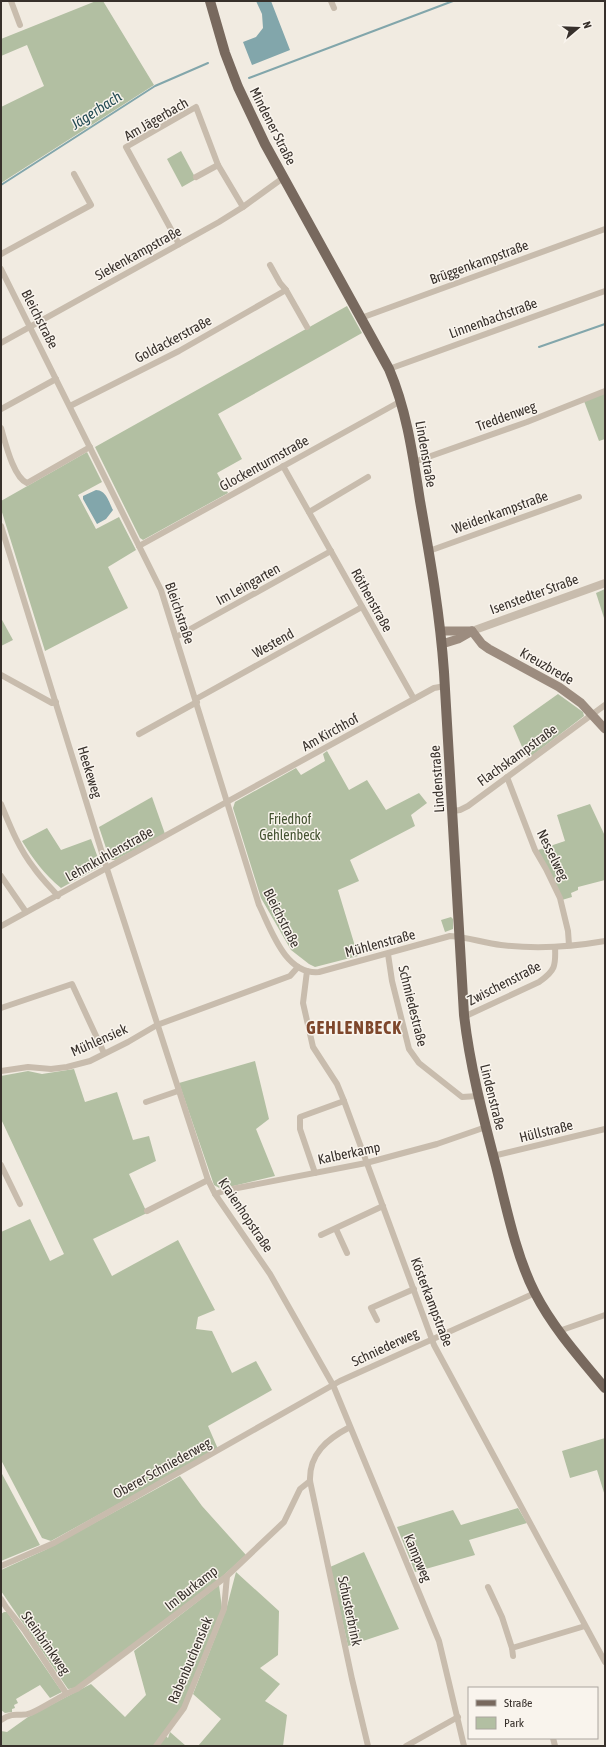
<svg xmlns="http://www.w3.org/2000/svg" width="606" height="1747" font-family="'Asap Condensed',sans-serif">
	<rect width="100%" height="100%" fill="#f1ebe1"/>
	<g fill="#b2bfa2">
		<polygon points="96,1 103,1 154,85 1,183 1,107 44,86 27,45 1,56 1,39"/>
		<polygon points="181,151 196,179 182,187 167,159"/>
		<polygon points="347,306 362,333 218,414 242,459 217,473 228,493 143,540 140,538 95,447"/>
		<polygon points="605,393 605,439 599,441 584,401"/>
		<polygon points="87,452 102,482 78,495 96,529 119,517 136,550 108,567 128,608 45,651 1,509 1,501"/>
		<polygon points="605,589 605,621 596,593"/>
		<polygon points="1,618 13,640 1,646"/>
		<polygon points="558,694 583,712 584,716 529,758 526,756 513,726"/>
		<polygon points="327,751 349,790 367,780 386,810 419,793 427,803 411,815 415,826 350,860 359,881 338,890 358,956 315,967 309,964 291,950 261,898 233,808 235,802 296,768 301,775 325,761 323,754"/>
		<polygon points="152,797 165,834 115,860 110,860 99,827"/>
		<polygon points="590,804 605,836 605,880 578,887 578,890 571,893 572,897 562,900 538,850 565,841 557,815"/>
		<path d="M47 828 61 850 91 839 101 866 61 888C44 874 33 859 22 841Z"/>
		<polygon points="451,917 453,919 453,929 445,932 441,920"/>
		<polygon points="255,1061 269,1119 256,1129 275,1176 221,1189 214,1185 179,1083"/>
		<polygon points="74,1069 85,1102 117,1092 133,1140 149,1136 156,1161 129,1174 147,1213 93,1239 112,1276 178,1240 215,1310 198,1317 196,1329 212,1331 232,1373 256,1361 272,1390 208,1426 218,1449 51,1541 42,1538 1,1460 1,1232 30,1219 50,1261 64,1254 1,1119 1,1076 28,1071 42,1074"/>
		<polygon points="605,1438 605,1496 597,1470 570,1478 562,1451"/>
		<polygon points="1,1472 40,1545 1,1561"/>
		<polygon points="180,1476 202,1506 246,1555 215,1583 77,1688 68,1689 1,1591 1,1570 45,1550"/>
		<polygon points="518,1508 527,1523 469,1540 475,1555 415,1572 397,1527 453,1510 461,1525"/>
		<polygon points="364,1552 399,1629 348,1646 330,1567"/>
		<polygon points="236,1572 279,1611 278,1655 260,1668 280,1684 265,1701 287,1715 283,1746 198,1746 221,1719 193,1694 226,1610"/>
		<polygon points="219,1585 222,1608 182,1707 163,1734 168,1738 170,1732 186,1746 1,1746 1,1731 7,1732 28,1717 91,1684 125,1717 146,1695 134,1651"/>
		<polygon points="4,1612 7,1612 62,1692 50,1698 40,1685 16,1699 18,1703 14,1705 15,1708 12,1709 12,1712 5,1713 1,1710 1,1614"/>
	</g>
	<g fill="#82a6ab">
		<polygon points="256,1 271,1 290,50 252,65 243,42 256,37 263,28 262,14"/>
		<path d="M96 490C106 490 109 502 113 510L106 519 97 524 83 499V496Z"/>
	</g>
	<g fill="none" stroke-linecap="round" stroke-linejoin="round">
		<g stroke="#82a6ab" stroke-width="2">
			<polyline points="249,78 453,1"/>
			<polyline points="1,185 155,86 208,63"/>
			<polyline points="539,347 605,324"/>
		</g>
		<g stroke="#c8bcad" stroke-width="6">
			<polyline points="11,1 20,25"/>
			<polyline points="331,1 334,8"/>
			<polyline points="196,177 218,165"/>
			<polyline points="179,244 126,147 196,107 218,165 243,207"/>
			<polyline points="1,254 91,205 74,174"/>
			<polyline points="270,265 280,283 286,290 307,327"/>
			<path d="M1 269 161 590 259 905C271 929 285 975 319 972L450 936C467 937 484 943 501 945 535 949 571 947 605 941"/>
			<polyline points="361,318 605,229"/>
			<polyline points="1,343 219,222 243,207 283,178"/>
			<polyline points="389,369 605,291"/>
			<polyline points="70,406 179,351 286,290"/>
			<polyline points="1,409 56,379"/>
			<path d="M1 428C5 441 13 477 27 483L90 447"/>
			<polyline points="414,462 527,422 605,391"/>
			<polyline points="283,466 414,699"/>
			<polyline points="309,512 368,477"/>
			<polyline points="1,526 107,869 208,1180 215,1194 270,1274 333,1385 439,1641 464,1746"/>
			<polyline points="139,546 401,401"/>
			<polyline points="429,551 579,497"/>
			<polyline points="176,637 331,551"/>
			<polyline points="1,675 52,703 56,702"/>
			<polyline points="196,699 362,607"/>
			<polyline points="139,734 197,702"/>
			<polyline points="507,777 535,850 546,869 560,898 568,931 569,945"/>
			<path d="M1 804C10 826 19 849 34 868 41 878 50 887 58 896"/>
			<polyline points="453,811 460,810 468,806 605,705"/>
			<polyline points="1,876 26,912"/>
			<polyline points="1,926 434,688 445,686"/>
			<polyline points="388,954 392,981 409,1049 419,1063 462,1097 478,1096"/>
			<polyline points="307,971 303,1003 313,1047 337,1084 344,1101 434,1345 605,1662"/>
			<polyline points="1,1008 72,984 104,1053"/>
			<path d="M464 1015H468L539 982C555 971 556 966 555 947"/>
			<polyline points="1,1071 28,1067 51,1069 67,1067 90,1061 128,1042 157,1025 290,976 298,967"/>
			<polyline points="146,1102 178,1091"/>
			<polyline points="493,1156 605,1129"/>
			<polyline points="1,1165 20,1204"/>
			<polyline points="315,1173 300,1129 300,1117 344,1101"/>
			<polyline points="215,1194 227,1190 366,1163 437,1144 486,1127"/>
			<polyline points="147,1211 208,1180"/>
			<polyline points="336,1229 347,1253"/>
			<polyline points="321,1235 383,1206"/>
			<polyline points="377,1320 371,1308 414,1289"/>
			<polyline points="559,1331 605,1315"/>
			<path d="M350 1427C327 1439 309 1454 310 1481L352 1679 368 1746"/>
			<polyline points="1,1566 54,1543 340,1381 535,1293"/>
			<polyline points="488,1587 502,1617 512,1648"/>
			<polyline points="1,1599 6,1607 25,1631 66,1693"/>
			<polyline points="513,1656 512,1648 585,1626"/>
			<path d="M1 1720C16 1710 19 1718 31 1713 47 1706 61 1695 77 1689L227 1576 284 1522 300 1489 310 1481"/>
			<polyline points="553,1738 555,1746"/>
			<polyline points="156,1746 184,1708 224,1609 227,1576"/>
			<polyline points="406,1746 458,1717"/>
		</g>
		<polyline stroke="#c8bcad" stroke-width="8" points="472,631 605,583"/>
		<g stroke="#9c8c7f" stroke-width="9">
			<polyline points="441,631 471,631"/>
			<polyline points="472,631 482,644 489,649 559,687 581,703 605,729"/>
			<polyline points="442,644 458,639 472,631"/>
		</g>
		<path stroke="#78695e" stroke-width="10" d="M210 1 225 53 238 87 265 144 389 369C407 411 413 456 420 501 430 558 440 614 444 672L464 1015C470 1067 483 1116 496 1166 506 1206 516 1256 535 1293 553 1328 580 1358 605 1388"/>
	</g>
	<g text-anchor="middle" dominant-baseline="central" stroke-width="3" stroke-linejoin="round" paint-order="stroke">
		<g font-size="14" fill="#37302b" stroke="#f9f4ed">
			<text transform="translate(156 119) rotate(-30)">Am Jägerbach</text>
			<text transform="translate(273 126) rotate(63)">Mindener Straße</text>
			<text transform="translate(138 253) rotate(-29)">Siekenkampstraße</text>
			<text transform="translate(479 262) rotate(-20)">Brüggenkampstraße</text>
			<text transform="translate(493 318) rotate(-20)">Linnenbachstraße</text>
			<text transform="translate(40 319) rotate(63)">Bleichstraße</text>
			<text transform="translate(173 339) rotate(-28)">Goldackerstraße</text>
			<text transform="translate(506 416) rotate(-20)">Treddenweg</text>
			<text transform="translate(426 454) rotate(80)">Lindenstraße</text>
			<text transform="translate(264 463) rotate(-29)">Glockenturmstraße</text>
			<text transform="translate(500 512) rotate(-20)">Weidenkampstraße</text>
			<text transform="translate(248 584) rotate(-29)">Im Leingarten</text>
			<text transform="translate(534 594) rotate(-20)">Isenstedter Straße</text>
			<text transform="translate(372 600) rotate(61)">Röthenstraße</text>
			<text transform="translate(180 613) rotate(71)">Bleichstraße</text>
			<text transform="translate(273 643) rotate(-29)">Westend</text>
			<text transform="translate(547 666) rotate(30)">Kreuzbrede</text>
			<text transform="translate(330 732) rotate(-29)">Am Kirchhof</text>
			<text transform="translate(517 755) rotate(-36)">Flachskampstraße</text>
			<text transform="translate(90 772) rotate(73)">Heekeweg</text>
			<text transform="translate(437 779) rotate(-94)">Lindenstraße</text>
			<text transform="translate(109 854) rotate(-29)">Lehmkuhlenstraße</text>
			<text transform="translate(553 855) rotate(64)">Nesselweg</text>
			<text transform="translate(282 918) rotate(63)">Bleichstraße</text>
			<text transform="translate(380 943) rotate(-15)">Mühlenstraße</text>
			<text transform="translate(504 983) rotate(-27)">Zwischenstraße</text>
			<text transform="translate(413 1006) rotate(76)">Schmiedestraße</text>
			<text transform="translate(99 1040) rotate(-24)">Mühlensiek</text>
			<text transform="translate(493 1097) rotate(76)">Lindenstraße</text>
			<text transform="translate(546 1131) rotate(-14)">Hüllstraße</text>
			<text transform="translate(349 1153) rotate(-12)">Kalberkamp</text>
			<text transform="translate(246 1215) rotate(56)">Kraienhopstraße</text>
			<text transform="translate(432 1302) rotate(69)">Kösterkampstraße</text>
			<text transform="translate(385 1347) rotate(-25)">Schniederweg</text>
			<text transform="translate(162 1468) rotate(-29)">Oberer Schniederweg</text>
			<text transform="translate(418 1558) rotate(67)">Kampweg</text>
			<text transform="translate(191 1588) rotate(-38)">Im Burkamp</text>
			<text transform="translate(350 1611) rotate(78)">Schusterbrink</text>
			<text transform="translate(46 1643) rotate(55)">Steinbrinkweg</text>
			<text transform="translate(190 1660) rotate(-67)">Rabenbuchensiek</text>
		</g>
		<g font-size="14" fill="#445331" stroke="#f9f4ed">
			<text x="290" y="819">Friedhof<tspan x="290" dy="16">Gehlenbeck</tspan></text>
		</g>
		<g font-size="15" font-style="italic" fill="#254d55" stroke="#f9f4ed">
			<text transform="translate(96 110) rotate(-33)">Jägerbach</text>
		</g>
		<g font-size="18" font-weight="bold" letter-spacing="1" fill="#7e472c" stroke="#f9f4ed">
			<text x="354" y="1027">GEHLENBECK</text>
		</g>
	</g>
	<rect width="606" height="1747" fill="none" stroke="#37302b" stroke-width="4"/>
	<rect x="468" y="1687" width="130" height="52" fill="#f9f4ed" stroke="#aba69f"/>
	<rect x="476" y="1700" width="20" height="6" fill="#78695e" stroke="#aba69f"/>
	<text x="504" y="1707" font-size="12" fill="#37302b">Straße</text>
	<rect x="476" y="1717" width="20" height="12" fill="#b2bfa2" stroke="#aba69f"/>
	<text x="504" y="1727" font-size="12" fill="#37302b">Park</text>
	<g transform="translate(578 28) rotate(71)" stroke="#f9f4ed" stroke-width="3" paint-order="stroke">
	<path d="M0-3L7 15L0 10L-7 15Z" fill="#37302b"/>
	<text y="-6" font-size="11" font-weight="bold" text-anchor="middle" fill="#37302b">N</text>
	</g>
</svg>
